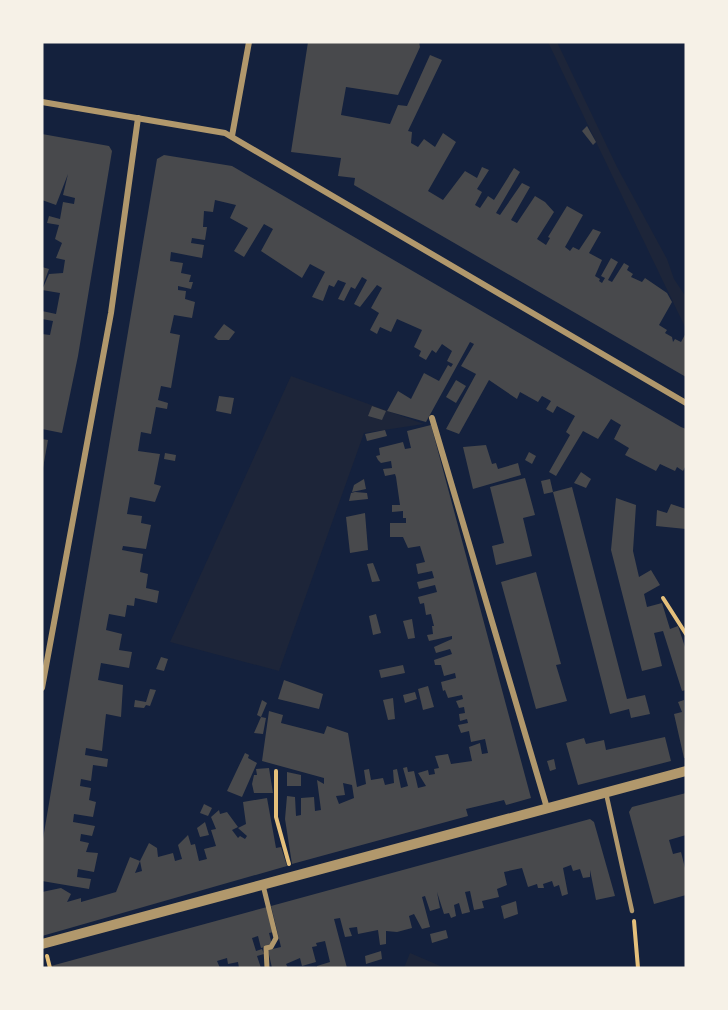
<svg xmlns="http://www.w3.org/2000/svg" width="728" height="1010" font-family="Barlow,sans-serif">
	<rect width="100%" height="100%" fill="#14213d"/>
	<g fill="#1d2539">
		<polygon points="548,42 557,42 617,167 667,259 674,279 686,297 686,329"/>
		<polygon points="291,376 424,424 364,433 279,671 170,642"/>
		<polygon points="410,953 445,968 404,968"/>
	</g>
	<g fill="#48494c" fill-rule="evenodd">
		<polygon points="308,42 419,42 420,47 398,95 346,87 341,115 390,124 398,105 407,106 430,55 442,60 408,131 412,132 411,143 418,147 424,139 435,147 443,133 456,142 428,191 443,200 465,171 477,178 482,167 489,170 477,189 482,192 475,205 480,208 488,196 494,200 514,168 520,172 496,213 500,215 522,183 530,187 511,220 517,223 535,196 545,202 554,212 537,239 546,245 550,238 548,237 567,206 583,215 565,247 570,251 573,247 579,250 593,229 601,232 589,253 602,260 595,276 600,279 599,281 602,283 605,278 601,276 611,258 618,262 608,280 612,282 624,263 629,266 627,270 633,274 631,277 642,282 645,278 667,293 672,302 659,325 667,330 665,333 672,337 673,342 675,339 681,342 686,333 686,377 354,185 355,178 338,176 341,158 291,152"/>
		<polygon points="587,126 596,142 593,145 582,131"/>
		<polygon points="42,134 109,146 112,151 78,356 62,433 42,429 42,334 50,335 53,321 42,319 42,311 56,314 60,293 42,290 49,274 63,273 65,260 56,258 62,243 55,239 59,225 47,223 49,216 60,219 63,202 74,204 75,198 63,195 68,174 56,205 42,200"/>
		<polygon points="164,155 232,166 681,427 686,429 686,465 683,471 677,467 675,471 660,464 656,471 625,455 629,448 614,439 621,425 611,419 598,439 583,431 556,476 549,472 570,435 566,432 575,416 557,406 553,413 546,409 551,401 542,396 538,402 520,392 517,399 489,380 459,434 446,429 476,374 461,366 474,344 470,342 426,422 387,411 398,391 411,399 424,373 439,381 448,365 451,367 453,364 447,361 452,351 442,344 436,353 432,350 426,360 419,356 421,351 414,347 422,330 397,319 391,332 380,327 377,334 370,330 379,313 371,308 382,288 377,285 360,307 354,304 367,280 362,277 355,289 351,287 344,301 338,299 346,283 338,280 334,287 329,285 323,301 312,297 325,272 310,264 302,278 261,251 273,229 264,224 244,257 234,251 248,228 230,218 236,205 215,200 213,212 204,211 203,227 207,227 205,240 192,238 191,243 204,245 202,258 171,252 170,261 183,263 181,273 191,275 189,282 193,282 191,289 178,286 178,290 186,291 185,299 195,302 192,318 174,315 170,333 180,335 171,388 161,386 158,400 168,403 167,409 156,407 151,434 141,432 138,451 160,454 154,484 161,486 155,502 130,497 127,514 142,516 141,523 151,525 146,549 123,546 122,550 143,554 140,572 148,574 146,588 159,591 157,603 135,598 134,606 127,605 125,617 109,614 106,630 122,634 119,650 132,652 129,668 101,663 98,680 123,685 121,717 106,714 102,751 86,748 85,755 108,759 107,767 93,765 91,781 81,779 80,786 91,788 89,800 96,802 93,817 74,814 73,822 95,826 92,836 81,834 80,841 89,843 86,852 98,853 94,872 78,869 77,877 91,879 89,889 42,881 42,845 157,159"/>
		<polygon points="42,267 49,269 42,288"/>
		<polygon points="224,324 235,332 229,340 218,340 214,337"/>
		<polygon points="456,380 466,386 456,403 446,397"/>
		<polygon points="219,396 234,398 231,414 216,411"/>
		<polygon points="372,406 386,411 382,420 368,416"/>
		<path d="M431 425 531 798 506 805 504 800 466 809 468 816 292 864 285 819 287 796 295 797 296 816 301 815V798L314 797 315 811 321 810 317 780 324 784V778L262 761 269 711 283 715 281 723 324 734 327 726 348 733 357 787 366 784 364 770 369 769 371 780 383 778 385 785 394 783 393 770 397 769 401 788 408 786 403 768 407 767 408 772 414 771 418 788 426 786 418 773 428 770 429 775 435 774 434 769 439 768 435 756 448 754 451 764 472 761 469 747 480 743 482 754 488 753 485 739 471 742 469 731 461 733 458 725 468 723 467 719 460 721 459 714 465 713 464 707 459 708 456 701 463 699 462 695 448 698 445 690 443 691 441 682 456 678 455 673 444 676 441 665H435L434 660 452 654 450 649 436 653 434 647 452 639V636L429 641 427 635 433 634 432 626H434L431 614 426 615 424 603 420 604 418 597 437 592 435 585 419 589 417 582 434 578 432 571 418 574 416 564 425 562 420 546 408 548 403 537H390V523H406V518H403V511L392 512V505H400L396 477 395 474 385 476 383 469 392 468 391 461 381 463 378 460 376 456 380 455 379 448 403 442 405 449 411 448 407 431ZM343 783 352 785 354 798 339 804 336 796 345 795Z"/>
		<polygon points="385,430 387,436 367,441 365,434"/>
		<polygon points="42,439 48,440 43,468 42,468"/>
		<polygon points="486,445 492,464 496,463 498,469 518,463 521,475 473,489 463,447"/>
		<polygon points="529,452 536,456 532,464 525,460"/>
		<polygon points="165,453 176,455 175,461 164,459"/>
		<polygon points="581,472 591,479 586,488 574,483"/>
		<polygon points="525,478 535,515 523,518 532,556 496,565 492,546 504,543 490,487"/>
		<polygon points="364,479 366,489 352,492 354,485"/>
		<polygon points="550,479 553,492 544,494 541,481"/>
		<polygon points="572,487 627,699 645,695 650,714 631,718 629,709 610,714 553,492"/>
		<polygon points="355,492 367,493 368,499 349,501 351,493"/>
		<polygon points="616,498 636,505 633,551 639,577 651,570 660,585 644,594 647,607 662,603 670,629 678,626 686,650 686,690 682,691 663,631 654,633 662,666 642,671 611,550"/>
		<polygon points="671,504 686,509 686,529 656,526 657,510 667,513"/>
		<polygon points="365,513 368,550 350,553 346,517"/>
		<polygon points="373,563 380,581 372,582 367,564"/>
		<polygon points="536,572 561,664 556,665 567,701 536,709 501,582"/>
		<polygon points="376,614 381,633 373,635 369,616"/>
		<polygon points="412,619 415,638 408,639 403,621"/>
		<polygon points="161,657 168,659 164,671 156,669"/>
		<polygon points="403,665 405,673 381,678 379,670"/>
		<polygon points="284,680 323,694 319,709 278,699"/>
		<polygon points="428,686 434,707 423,710 418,689"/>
		<polygon points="150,689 156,690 150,706 146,705 144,708 134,707 135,700 146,702"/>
		<polygon points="415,692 417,699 405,703 403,695"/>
		<polygon points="393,698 395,719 388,720 383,700"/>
		<polygon points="262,700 267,703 261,717 257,715"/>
		<polygon points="684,700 686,758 684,758 674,714 682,712 678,702"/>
		<polygon points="261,717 266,718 263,734 254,733"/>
		<polygon points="665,737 671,761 578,785 566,743 584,738 586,744 604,740 606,750"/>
		<polygon points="245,753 249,755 248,758 257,763 242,797 227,791"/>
		<polygon points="554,759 556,769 550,771 547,761"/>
		<polygon points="269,768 273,793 254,793 252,784 254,775 257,775 256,769"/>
		<polygon points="287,772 301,775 301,786 287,786"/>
		<polygon points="686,793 686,835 669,840 673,854 681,852 686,872 686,895 654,904 629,812 632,807"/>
		<polygon points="267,798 276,848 281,847 287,866 42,936 42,892 61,888 71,894 67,902 81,898 81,902 116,892 130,857 140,861 135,873 142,871 140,861 149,843 157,848 158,857 173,853 175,861 182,859 178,845 188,835 191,845 195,844 199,861 207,859 204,849 216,846 211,830 216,829 211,817 219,810 220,814 227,812 238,827 232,830 238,838 240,836 245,839 247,836 238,828 246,824 243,802"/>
		<polygon points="204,804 212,808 208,816 200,813"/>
		<polygon points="590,819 594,822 615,896 596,900 590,870 590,877 583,878 580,869 573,871 571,865 563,868 568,894 562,896 559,885 554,887 552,881 543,884 544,888 538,888 537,884 528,887 522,868 504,872 507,885 497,889 499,897 482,901 484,908 474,910 470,891 465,892 470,912 462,914 459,903 454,905 456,916 451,918 449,913 444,914 437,892 440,908 430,911 425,896 422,897 430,927 422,929 414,914 409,916 412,928 397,932 386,931 386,944 380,945 378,930 358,934 357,927 349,928 352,936 345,937 340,918 334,919 347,968 317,968 317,966 330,962 325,941 316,943 317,946 312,947 316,962 302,966 300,958 286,964 288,968 272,968 268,950 281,947 271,906"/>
		<polygon points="205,822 209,835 200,837 197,828"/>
		<polygon points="516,901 518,914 504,919 501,906"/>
		<polygon points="267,907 274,932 269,933 272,945 261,948 258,936 252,938 256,951 262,949 264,954 257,956 261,968 239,968 238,962 228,964 227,958 217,961 220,968 52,968 51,966"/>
		<polygon points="446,930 448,938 432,943 430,934"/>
		<polygon points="381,951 382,959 366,964 365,956"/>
	</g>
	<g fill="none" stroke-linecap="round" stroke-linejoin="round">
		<g stroke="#e5c07b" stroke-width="4">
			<polyline points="663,598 686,634"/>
			<polyline points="276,771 276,817 289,864"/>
			<polyline points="634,921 638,968"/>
			<polyline points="47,956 50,968"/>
		</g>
		<polyline stroke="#b1986c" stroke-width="4.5" points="606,793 632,911"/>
		<polyline stroke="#b1986c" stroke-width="5" points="263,885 276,938 271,947 266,948 267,968"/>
		<g stroke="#b1986c" stroke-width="6">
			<polyline points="42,102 225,133 686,403"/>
			<polyline points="232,136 249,42"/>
			<polyline points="432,418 547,808"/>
			<polyline points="42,688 111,313 138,118"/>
		</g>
		<polyline stroke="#b1986c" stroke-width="10" points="42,944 686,771"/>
	</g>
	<rect width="728" height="1010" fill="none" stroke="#f6f1e7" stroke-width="87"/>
</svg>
